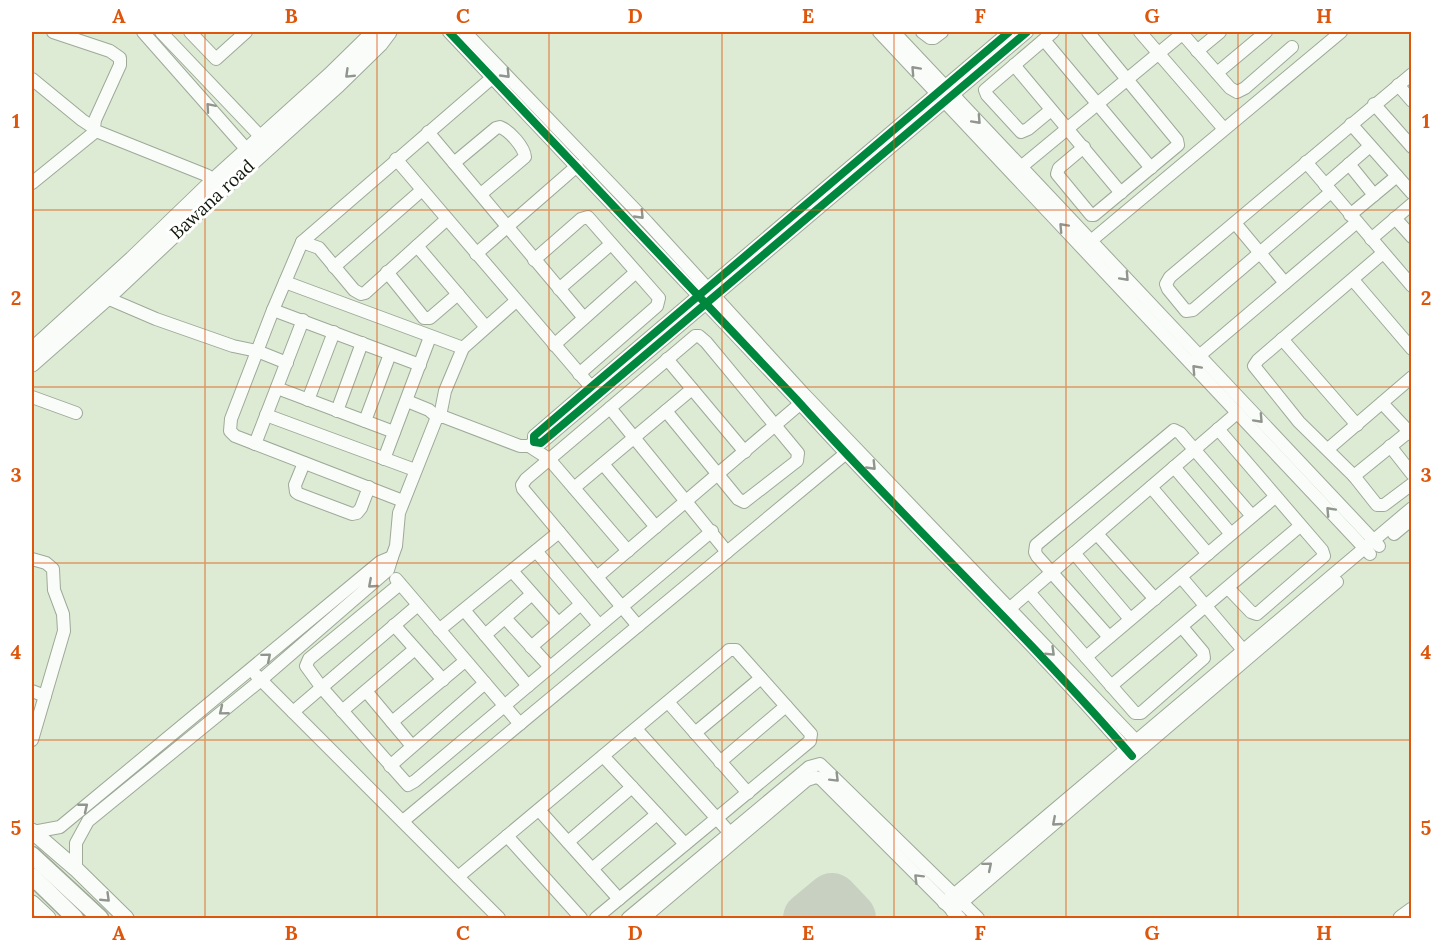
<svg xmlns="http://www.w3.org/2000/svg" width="1443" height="950" font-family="Lora,serif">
	<rect width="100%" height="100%" fill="#ddebd4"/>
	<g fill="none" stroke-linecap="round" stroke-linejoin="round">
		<polyline stroke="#c8d0c2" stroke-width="52" points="809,918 832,899 850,918"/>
		<defs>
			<g id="minor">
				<polyline points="53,32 110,51 120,58 120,65 95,120 94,128 96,131 206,175 221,184"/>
				<polyline points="143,32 248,151"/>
				<polyline points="161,32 262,138"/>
				<polyline points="190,32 216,59 246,32"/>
				<path d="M449 32 796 399C905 521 1025 632 1132 756"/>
				<polyline points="465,32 647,222 803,393 1143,748"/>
				<polyline points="879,32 1370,554"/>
				<polyline points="894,32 1379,546"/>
				<polyline points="922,32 930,38 934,38 942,32"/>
				<polyline points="1009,32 591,387 534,436 534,442 541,443 1027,32"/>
				<polyline points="1140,32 1224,129"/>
				<polyline points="1181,32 1230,88 1237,92 1245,88 1292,47"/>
				<polyline points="1044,40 1151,168"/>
				<polyline points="1197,51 1220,32"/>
				<polyline points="1014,65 1121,193"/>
				<polyline points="1217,73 1266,32"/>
				<polyline points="32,79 82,120 94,128"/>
				<polyline points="1398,85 1412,101"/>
				<polyline points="1374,104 1412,147"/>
				<polyline points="1051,110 1028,129 1021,132 987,95 985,90 1053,32"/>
				<polyline points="1351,124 1412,193"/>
				<polyline points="428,132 584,318"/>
				<polyline points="1084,147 1059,168 1057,174 1091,215 1094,215 1178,145 1177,140 1088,32"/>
				<polyline points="396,159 591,387"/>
				<polyline points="1306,162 1412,286"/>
				<path d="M454 163 496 128 500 127C510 131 524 147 525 157L481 194"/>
				<polyline points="1349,164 1374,195"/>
				<polyline points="1021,167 1182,34"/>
				<polyline points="32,183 96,131"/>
				<polyline points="1325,185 1370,146"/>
				<polyline points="1331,192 1193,310 1186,311 1168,289 1166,284 1170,277 1412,74"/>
				<polyline points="1350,215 1397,176"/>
				<polyline points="1395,218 1412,237"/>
				<polyline points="1235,223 1285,283"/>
				<polyline points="1371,239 1412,204"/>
				<polyline points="302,242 319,248 354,290 361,294 365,293 447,219"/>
				<polyline points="1086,245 1341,32"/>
				<polyline points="417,246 485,326"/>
				<polyline points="1383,253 1258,360 1254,366 1299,422 1354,476 1377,505 1384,505 1412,484"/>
				<polyline points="476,254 577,166"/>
				<polyline points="534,260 581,219 588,217 659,298 657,306 579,374"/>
				<polyline points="334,267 422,190"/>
				<polyline points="387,272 424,318 430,318 458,294"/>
				<polyline points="1353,280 1412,349"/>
				<polyline points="285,282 463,348"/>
				<polyline points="559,289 611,244"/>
				<polyline points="107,298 156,319 233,346 257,351 287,363"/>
				<polyline points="273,310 420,365"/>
				<polyline points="1282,339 1357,425"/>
				<polyline points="554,345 636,272"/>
				<polyline points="1199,356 1357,222"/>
				<polyline points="667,359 745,452"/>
				<polyline points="277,388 394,432"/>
				<polyline points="32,397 76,413"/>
				<polyline points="308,400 334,332"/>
				<polyline points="407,401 429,410 437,417"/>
				<polyline points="1382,403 1412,435"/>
				<polyline points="610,408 727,552"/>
				<polyline points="337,411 362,343"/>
				<polyline points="266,415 415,470"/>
				<polyline points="440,416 445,391 463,348 516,301"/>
				<polyline points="365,421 390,354"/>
				<polyline points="1218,429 1322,550 1324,556 1257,614 1251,612 1228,588"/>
				<polyline points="255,444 303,320"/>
				<polyline points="529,446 549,459 628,551"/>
				<polyline points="1390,446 1412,474"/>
				<polyline points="1328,449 1412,377"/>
				<polyline points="384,459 430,337"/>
				<polyline points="304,463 295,485 296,492 299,494 352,514 357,513 361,508 369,487"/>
				<polyline points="603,464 656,527"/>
				<polyline points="1174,467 1231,534"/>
				<polyline points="1354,476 1412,429"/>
				<polyline points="1151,487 1208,554"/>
				<polyline points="574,488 692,389"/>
				<polyline points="403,501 235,436 230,431 231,419 273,310 302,242 493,77"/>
				<polyline points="1097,534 1155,599"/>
				<polyline points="1394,534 1412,519"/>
				<polyline points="536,551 599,625"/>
				<polyline points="1074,553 1130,619"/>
				<polyline points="392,557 396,546 399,513 437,417 444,417 520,446 529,446 534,442"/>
				<polyline points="32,559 46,563 53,569 54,590 63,614 64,631 32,740"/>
				<polyline points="512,571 558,623"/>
				<polyline points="597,577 801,403"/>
				<polyline points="1181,577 1243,650"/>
				<polyline points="396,579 520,724"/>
				<polyline points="400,584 309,659 306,666 322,688 408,785 415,781 712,531"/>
				<polyline points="1029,592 1135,713 1141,713 1204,658 1203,652 1182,627"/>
				<polyline points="1009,609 1237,413"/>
				<polyline points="464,610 528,686"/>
				<polyline points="505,618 550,667"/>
				<polyline points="394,625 443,680"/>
				<polyline points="638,626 523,489 522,485 526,479 695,336 699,336 706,342 798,453 797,461 793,464 744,502 738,499 666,411"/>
				<polyline points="439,630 559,532"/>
				<polyline points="485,635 532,594"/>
				<polyline points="1109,637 1037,556 1035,552 1036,545 1174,430 1180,433 1252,516"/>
				<polyline points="531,647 581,604"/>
				<polyline points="1086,657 1275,497"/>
				<polyline points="256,675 499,918"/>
				<polyline points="1111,686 1300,526"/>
				<polyline points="32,691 45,696"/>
				<polyline points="366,691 412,746"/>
				<polyline points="668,702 748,793"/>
				<polyline points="342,711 415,649"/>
				<polyline points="293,712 418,605"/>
				<polyline points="392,722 465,661"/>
				<polyline points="636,729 730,833"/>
				<polyline points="695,733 761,678"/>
				<polyline points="603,756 685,844"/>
				<polyline points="720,762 786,706"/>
				<polyline points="390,766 485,683"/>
				<polyline points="539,810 619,899"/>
				<polyline points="403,821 851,449"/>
				<polyline points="33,832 60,827 380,562 392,557 388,570 261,680 88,821 76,843 76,869"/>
				<polyline points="507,836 581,918"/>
				<polyline points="568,842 632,787"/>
				<polyline points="592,869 657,814"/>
				<polyline points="458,877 726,653 729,650 736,650 811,734 810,741 596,918"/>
				<polyline points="944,903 1412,508"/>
				<polyline points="952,911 1337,582"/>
				<polyline points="628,918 809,767 820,764 978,918"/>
				<polyline points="644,918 807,780 816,777 821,779 960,918"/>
			</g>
			<g id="major">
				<polyline points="32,350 132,259 215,179 330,75 374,32"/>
				<polyline points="32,364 107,298 225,187 338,85 380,44 389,32"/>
				<polyline points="32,831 76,869 126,918"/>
				<polyline points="32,903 48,918"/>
				<polyline points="1401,918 1412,910"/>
			</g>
			<g id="highway">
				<polyline points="32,855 100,918"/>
				<polyline points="32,876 75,918"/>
			</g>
		</defs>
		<use href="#minor" stroke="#9ea998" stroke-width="14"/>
		<use href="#major" stroke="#9ea998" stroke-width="17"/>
		<use href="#highway" stroke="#9ea998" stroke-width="19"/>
		<use href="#minor" stroke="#fafcf9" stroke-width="12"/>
		<use href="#major" stroke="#fafcf9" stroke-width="15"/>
		<use href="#highway" stroke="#fafcf9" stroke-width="16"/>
		<defs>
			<g id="cycleway">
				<path d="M449 32 796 399C905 521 1025 632 1132 756"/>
				<polyline points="1009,32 591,387 534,436 534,442 541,443 1027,32"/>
			</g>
		</defs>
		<use href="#cycleway" stroke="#fff" stroke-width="11"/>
		<use href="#cycleway" stroke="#00873e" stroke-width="8"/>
	</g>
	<defs><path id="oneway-chevron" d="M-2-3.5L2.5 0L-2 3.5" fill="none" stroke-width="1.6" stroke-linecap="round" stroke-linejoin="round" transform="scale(1.5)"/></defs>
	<g stroke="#90958d">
		<use href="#oneway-chevron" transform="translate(915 70) rotate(-133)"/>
		<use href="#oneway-chevron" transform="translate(349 74) rotate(136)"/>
		<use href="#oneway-chevron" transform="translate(506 74) rotate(46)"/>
		<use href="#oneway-chevron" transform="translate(210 107) rotate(-131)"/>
		<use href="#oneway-chevron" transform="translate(977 120) rotate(47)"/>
		<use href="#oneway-chevron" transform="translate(640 215) rotate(46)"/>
		<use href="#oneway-chevron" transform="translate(1063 227) rotate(-133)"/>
		<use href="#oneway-chevron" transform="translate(1125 277) rotate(47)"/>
		<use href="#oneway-chevron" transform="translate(1196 369) rotate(-133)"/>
		<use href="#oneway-chevron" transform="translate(1259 419) rotate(47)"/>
		<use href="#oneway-chevron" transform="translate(872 466) rotate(46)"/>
		<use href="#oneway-chevron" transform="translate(1330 511) rotate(-133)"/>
		<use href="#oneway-chevron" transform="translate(372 584) rotate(139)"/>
		<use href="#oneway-chevron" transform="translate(1051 652) rotate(44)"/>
		<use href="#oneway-chevron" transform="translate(267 657) rotate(-40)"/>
		<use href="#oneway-chevron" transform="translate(223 711) rotate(141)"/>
		<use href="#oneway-chevron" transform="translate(835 778) rotate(45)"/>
		<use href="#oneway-chevron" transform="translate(84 807) rotate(-39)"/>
		<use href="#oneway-chevron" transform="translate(1056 822) rotate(139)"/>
		<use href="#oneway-chevron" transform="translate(988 866) rotate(-40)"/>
		<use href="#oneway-chevron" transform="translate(918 878) rotate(-135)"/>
		<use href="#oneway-chevron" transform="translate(106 898) rotate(44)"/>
	</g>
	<path fill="none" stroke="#dd560c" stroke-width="1.5" stroke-opacity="0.55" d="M205 32V918M377 32V918M549 32V918M722 32V918M894 32V918M1066 32V918M1238 32V918M32 210H1412M32 387H1412M32 563H1412M32 740H1412"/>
	<g text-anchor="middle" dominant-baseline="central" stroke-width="6" stroke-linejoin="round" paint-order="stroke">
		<g font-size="18" fill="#0e1708" stroke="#fff">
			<text transform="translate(212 199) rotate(-43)">Bawana road</text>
		</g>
	</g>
	<rect width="1443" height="950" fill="none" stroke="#ffffff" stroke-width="66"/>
	<rect x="33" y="33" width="1377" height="884" fill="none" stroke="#dd560c" stroke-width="2"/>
	<g font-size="20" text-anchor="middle" font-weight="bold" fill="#dd560c">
		<text x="119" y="23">A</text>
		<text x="291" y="23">B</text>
		<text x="463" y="23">C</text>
		<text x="635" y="23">D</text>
		<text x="808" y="23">E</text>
		<text x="980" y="23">F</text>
		<text x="1152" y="23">G</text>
		<text x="1324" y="23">H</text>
		<text x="16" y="128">1</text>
		<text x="1426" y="128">1</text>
		<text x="16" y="305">2</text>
		<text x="1426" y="305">2</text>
		<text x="16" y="482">3</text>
		<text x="1426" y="482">3</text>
		<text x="16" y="659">4</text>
		<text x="1426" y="659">4</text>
		<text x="16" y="835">5</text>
		<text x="1426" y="835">5</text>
		<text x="119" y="940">A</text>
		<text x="291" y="940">B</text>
		<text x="463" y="940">C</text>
		<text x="635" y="940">D</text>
		<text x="808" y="940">E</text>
		<text x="980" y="940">F</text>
		<text x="1152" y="940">G</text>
		<text x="1324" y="940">H</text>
	</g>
</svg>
